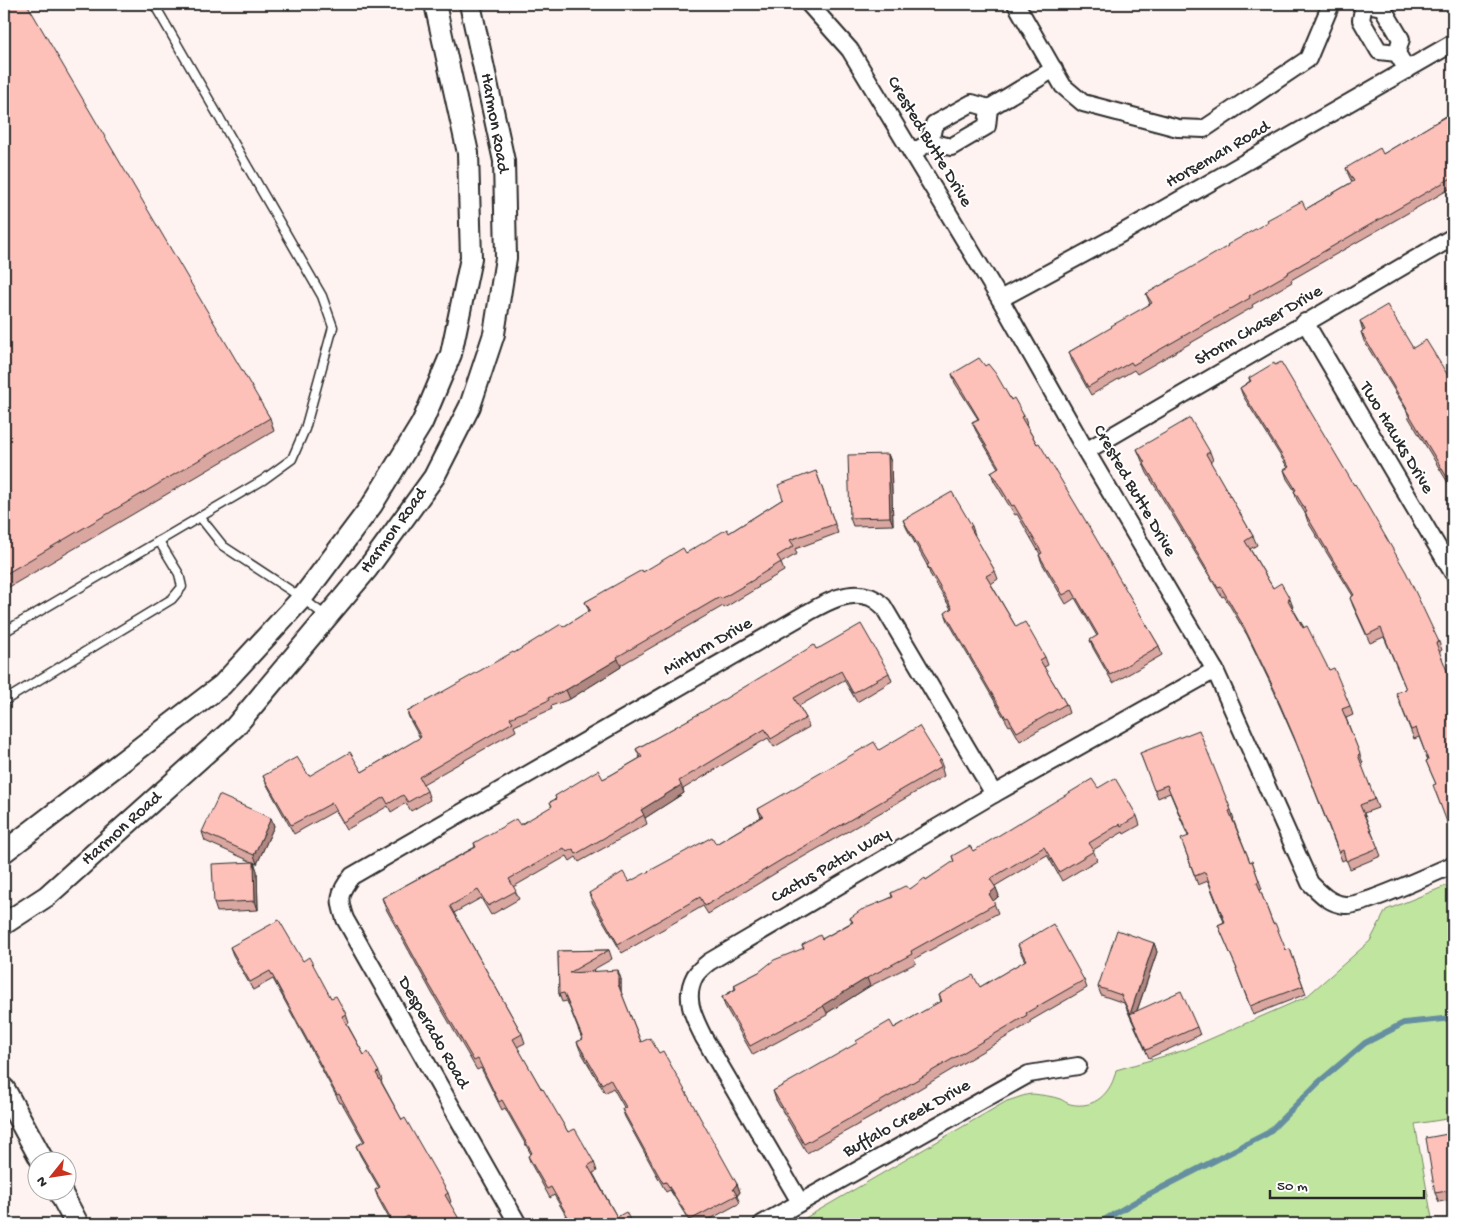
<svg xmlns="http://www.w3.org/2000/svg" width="1457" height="1228" font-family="'Gochi Hand',sans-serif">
	<rect width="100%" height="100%" fill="#fff3f1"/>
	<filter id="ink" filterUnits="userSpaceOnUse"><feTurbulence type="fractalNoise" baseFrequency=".02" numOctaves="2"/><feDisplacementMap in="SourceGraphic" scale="10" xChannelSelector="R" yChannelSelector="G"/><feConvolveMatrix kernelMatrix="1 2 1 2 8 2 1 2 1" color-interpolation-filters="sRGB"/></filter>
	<g filter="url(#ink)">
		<path fill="#c0e59f" stroke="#768865" d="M1453 883V1118L1415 1124 1433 1224H795L1007 1101C1015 1099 1025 1094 1033 1094 1041 1095 1052 1096 1060 1099 1063 1100 1066 1103 1070 1104 1095 1110 1112 1092 1116 1070L1185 1050 1306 997 1370 941 1386 910Z"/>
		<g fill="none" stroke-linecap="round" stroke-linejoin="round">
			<polyline stroke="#658fa0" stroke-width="6" points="1097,1224 1140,1199 1268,1133 1319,1082 1365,1043 1404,1023 1453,1018"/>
			<defs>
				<g id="service">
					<polyline points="200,517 223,546 302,598 327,617"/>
					<polyline points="4,632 263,480 292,459 305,429 333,327 322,296 154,4"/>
					<polyline points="4,701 172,599 182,587 179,574 159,541"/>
				</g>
				<g id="minor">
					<path d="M809 4 850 50 1000 299 1086 451 1215 670 1310 883C1320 893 1330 904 1345 905 1362 907 1433 873 1453 865"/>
					<polyline points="1016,4 1063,86 1083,103 1178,128 1204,129 1308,59 1331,4"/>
					<polyline points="1364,4 1361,20 1379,51 1397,53"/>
					<polyline points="1366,4 1382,7 1401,39 1397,53 1407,70"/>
					<polyline points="930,142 951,147 987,126 989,108"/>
					<polyline points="912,153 930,142 934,124 972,103 989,108 1054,69"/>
					<polyline points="1000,299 1115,237 1453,43"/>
					<polyline points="1305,322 1453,573"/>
					<polyline points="1086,451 1453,237"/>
					<path d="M800 1202 704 1038C694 1018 683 998 695 976 698 971 704 966 709 962L994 794 1215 670"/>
					<path d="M518 1224 345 919C338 899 338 893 352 876L807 613C825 603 848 589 870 597 875 599 880 603 883 606L994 794"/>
					<polyline points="762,1224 1029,1074 1078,1066"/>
				</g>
				<g id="tertiary">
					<polyline points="4,852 222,685 302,598 372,505 422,423 451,354 471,258 468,153 435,4"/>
					<polyline points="4,924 47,896 235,727 368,568 434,477 470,406 494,334 506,258 504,161 470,4"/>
				</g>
				<g id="secondary">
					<polyline points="4,1090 42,1160"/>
					<polyline points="59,1190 77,1224"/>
				</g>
			</defs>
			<use href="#service" stroke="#2b2b2b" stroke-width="11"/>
			<use href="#minor" stroke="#2b2b2b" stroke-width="20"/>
			<use href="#tertiary" stroke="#2b2b2b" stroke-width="24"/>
			<use href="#secondary" stroke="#2b2b2b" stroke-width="26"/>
			<use href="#service" stroke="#fff" stroke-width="8"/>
			<use href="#minor" stroke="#fff" stroke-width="16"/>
			<use href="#tertiary" stroke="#fff" stroke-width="20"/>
			<use href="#secondary" stroke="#fff" stroke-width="22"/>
		</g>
		<g fill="#daa6a0" stroke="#2b2b2b">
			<polygon points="4,4 270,418 274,431 4,590"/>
			<polygon points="1453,112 1453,187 1291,280 1292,282 1252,305 1253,307 1137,374 1134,370 1091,395 1072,361 1069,352 1112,328 1150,304 1146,294 1306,209 1352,182 1349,176 1346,168 1383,154"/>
			<polygon points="1360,321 1413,348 1452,382 1453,381 1453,491 1409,418 1407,411 1364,341 1361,332 1363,331"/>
			<polygon points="985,366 1024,416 1027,424 1026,425 1037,444 1159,646 1162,655 1113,683 1093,648 1090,640 1097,636 1075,598 1066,604 1042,563 1039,555 1040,554 1017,514 1015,515 994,481 991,472 998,468 976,431 972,422 978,419 955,383 952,374"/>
			<polygon points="1249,378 1439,642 1442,650 1439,652 1453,686 1453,829 1451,830 1436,793 1436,784 1426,761 1428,760 1419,737 1414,739 1399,701 1406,689 1384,637 1370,643 1353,606 1350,598 1353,596 1308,522 1305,513 1297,500 1294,491 1295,491 1287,479 1284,470 1288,468 1243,396 1240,388 1250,381"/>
			<polygon points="1137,449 1210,452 1213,460 1210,462 1253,536 1257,545 1250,549 1273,588 1290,599 1293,607 1292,607 1350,706 1353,715 1346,718 1363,763 1361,764 1378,808 1364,813 1381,856 1350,869 1346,859 1342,861 1297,745 1278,702 1275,693 1247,635 1224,596 1222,597 1147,473"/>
			<polygon points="888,454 891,462 893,525 853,526 850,518"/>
			<polygon points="816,471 838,533 795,549 797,554 781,563 784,571 758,586 759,587 724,608 723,606 621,665 621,667 570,699 551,706 552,709 514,726 516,731 423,784 427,791 430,800 411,811 406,803 391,812 388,806 346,830 335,811 294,834 267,785 263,776 309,776 362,772 420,738 410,720 407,712 563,627 589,611 585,602 643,572 686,553 729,533 783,499"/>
			<polygon points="903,520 972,526 975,535 974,535 995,571 998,579 991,584 1016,627 1045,657 1048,665 1044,667 1066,704 1069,713 1020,741 1011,725 1009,726 948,621 945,613 951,609 930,574 927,565 907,529"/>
			<polygon points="816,649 889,673 892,681 857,702 844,680 799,706 806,718 809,727 774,747 768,738 683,789 684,793 645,818 647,824 579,862 576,857 570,861 567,856 513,887 519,899 491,915 481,898 454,913 522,1034 525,1043 517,1047 542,1090 568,1132 594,1162 597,1171 593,1173 617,1217 632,1224 571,1224 554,1195 550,1198 531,1164 528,1156 531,1154 505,1108 502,1110 481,1068 477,1070 432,993 385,907 382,898 475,847 474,843 520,825 552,807 550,802 556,799 555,796 603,779 611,775 640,758 636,749"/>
			<polygon points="879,750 940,760 943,768 942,769 944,776 784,868 708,914 703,906 622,953 592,902 589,893 629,882 716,844 761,817 758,809"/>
			<polygon points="1140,753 1231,810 1234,819 1233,819 1250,862 1252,861 1262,889 1260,890 1273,924 1286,950 1290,949 1306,994 1253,1015 1236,969 1237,969 1218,925 1224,922 1208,881 1198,885 1184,847 1188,836 1170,793 1158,798"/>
			<polygon points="1098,788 1137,816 1140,825 1124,834 1123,832 1093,850 1097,860 1062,881 1047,855 995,886 999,896 993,901 998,913 914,959 916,963 870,986 827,1013 827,1015 753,1055 725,1006 722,997 735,989 734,985 804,949 802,945 822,939 852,922 850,918 892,897 891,893 910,889 926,880 954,862 952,856 973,851"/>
			<polygon points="271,818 274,826 257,864 205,841 202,832"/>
			<polygon points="254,862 257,871 258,910 217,912 214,903"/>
			<polygon points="1154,943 1157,952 1137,1011 1197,1027 1200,1035 1149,1058 1124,1003 1101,995 1098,987"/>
			<polygon points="1018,945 1084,980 1087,988 1030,1021 1030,1023 884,1110 807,1153 776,1100 773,1091 894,1028 940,1002 938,995 980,987 1025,961 1021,953"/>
			<polygon points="230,947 303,961 331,998 346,1014 349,1023 347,1024 364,1055 379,1072 382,1080 381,1081 402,1120 448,1193 451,1202 449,1203 462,1224 392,1224 378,1198 375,1190 379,1188 360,1155 356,1146 364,1142 342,1103 340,1103 273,979 253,990 233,955"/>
			<polygon points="609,950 612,959 589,972 621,979 621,992 641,1042 737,1184 740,1192 737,1196 740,1203 701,1224 691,1224 670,1190 666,1192 625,1117 622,1109 624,1107 613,1088 605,1093 580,1050 577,1042 582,1039 567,1001 562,1002 559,994 558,951"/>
			<polygon points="1453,1133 1453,1199 1439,1202 1435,1193"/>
		</g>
		<g fill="#b18782" stroke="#2b2b2b">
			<polygon points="888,454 891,462 893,525 890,517"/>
			<polygon points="618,659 621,667 570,699 566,690"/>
			<polygon points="681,785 684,793 645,818 641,810"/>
			<polygon points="271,818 274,826 257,864 254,855"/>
			<polygon points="254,862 257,871 258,910 255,901"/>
			<polygon points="996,888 999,896 992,902 989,894"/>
			<polygon points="1154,943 1157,952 1133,1022 1130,1014"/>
			<polygon points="618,970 621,979 621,993 618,984"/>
			<polygon points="867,978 870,986 827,1013 823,1005"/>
			<polygon points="737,1184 740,1192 737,1196 733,1189"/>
		</g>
		<g fill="#fdc1ba" stroke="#2b2b2b">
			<polygon points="4,4 27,4 270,418 4,575"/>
			<polygon points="1453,112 1453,177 1288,272 1289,273 1249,296 1250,298 1133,365 1131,362 1088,387 1069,352 1112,327 1111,326 1152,303 1146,294 1228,246 1227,245 1268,222 1267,220 1302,201 1306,209 1354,181 1346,168 1380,148 1383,154"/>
			<polygon points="1387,305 1413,348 1426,340 1452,382 1453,381 1453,487 1406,409 1407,409 1361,332 1365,330 1360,321"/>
			<polygon points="979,358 985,366 988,364 996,374 1011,400 1014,398 1024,416 1021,417 1037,444 1039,443 1088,525 1159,646 1110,675 1090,640 1098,635 1072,590 1063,595 1039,555 1042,553 1014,505 1012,506 991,472 999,467 972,422 979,419 952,374"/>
			<polygon points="1281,362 1354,485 1355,484 1406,572 1439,642 1436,643 1453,686 1453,820 1447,822 1433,785 1436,784 1426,761 1428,760 1416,728 1411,730 1396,693 1406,689 1381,628 1367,635 1350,598 1354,595 1305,513 1307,512 1294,491 1296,490 1284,470 1289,467 1240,388 1251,381 1249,378 1274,363 1275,365"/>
			<polygon points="1190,418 1210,452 1206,454 1253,536 1245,541 1273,588 1281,583 1290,599 1288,600 1303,628 1307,626 1329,670 1334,668 1350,706 1342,709 1360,754 1358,755 1375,799 1360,805 1378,848 1346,861 1343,850 1339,852 1294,737 1275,693 1276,693 1244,627 1221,587 1218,588 1144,464 1145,463 1137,449"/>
			<polygon points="888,454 890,517 850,518 848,455"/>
			<polygon points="816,471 835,524 790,540 794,546 777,556 781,562 755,578 755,579 721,599 720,597 617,657 618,659 566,690 548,698 549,700 510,718 513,722 419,777 427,791 408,802 403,795 388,804 384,797 343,822 332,803 291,825 263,776 297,757 309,776 350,752 362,772 421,737 407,712 513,652 514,653 561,624 563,627 590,610 585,602 642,570 643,572 683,548 686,553 727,529 729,533 783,499 778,485"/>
			<polygon points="952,492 972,526 970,527 995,571 986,576 1016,627 1025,622 1045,657 1040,660 1066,704 1017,732 1008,717 1006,718 945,613 952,608 927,565 929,564 903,520"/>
			<polygon points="861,624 889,673 853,693 841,671 794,698 806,718 771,739 765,729 679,781 681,785 641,810 644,815 576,854 573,849 567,852 564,848 509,879 516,891 488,906 478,890 450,906 522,1034 513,1039 542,1090 543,1089 568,1132 575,1129 594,1162 588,1166 617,1217 626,1212 632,1224 572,1224 551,1187 547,1189 528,1156 532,1153 502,1100 499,1102 478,1059 474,1061 429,984 382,898 476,847 474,843 516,819 520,825 552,806 550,802 556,799 555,796 598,770 603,779 611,775 642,757 636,749 718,703 814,645 816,649 821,647"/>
			<polygon points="919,726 940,760 938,761 941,767 781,860 705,906 700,897 618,944 589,893 623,872 629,882 712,837 716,844 763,816 758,809 798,786 874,742 879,750"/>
			<polygon points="1199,730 1231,810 1229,811 1250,862 1252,861 1259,881 1257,882 1273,924 1275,923 1286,950 1290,949 1303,986 1250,1006 1236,969 1237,969 1218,925 1225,922 1205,872 1195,876 1181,839 1189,836 1167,785 1154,790 1140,753"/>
			<polygon points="1115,778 1137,816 1121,826 1120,824 1089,843 1094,851 1059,872 1044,847 990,879 996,888 989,894 995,904 911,951 912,954 867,978 823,1005 824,1006 750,1046 722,997 736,989 734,985 759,972 774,960 804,948 802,945 820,935 822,939 853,922 850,918 861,910 893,897 891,893 905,886 910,889 925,878 926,880 954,861 952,856 970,846 973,851 1092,779 1098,788"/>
			<polygon points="219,795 271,818 254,855 202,832"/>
			<polygon points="254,862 255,901 214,903 212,864"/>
			<polygon points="279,920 303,961 309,957 331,998 336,996 346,1014 342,1016 364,1055 368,1052 379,1072 376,1073 402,1120 405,1118 448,1193 445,1195 462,1224 413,1224 408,1216 394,1224 375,1190 380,1187 356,1146 365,1141 339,1094 337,1095 270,971 250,982 230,947"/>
			<polygon points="1053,924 1084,980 1026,1013 1027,1015 881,1101 804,1144 773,1091 857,1043 856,1041 890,1021 894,1028 941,1001 938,995 973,975 980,987 1026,960 1018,945"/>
			<polygon points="1117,930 1154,943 1130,1014 1121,995 1098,987"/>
			<polygon points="609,950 569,973 618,970 618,984 641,1042 650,1038 659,1053 663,1051 737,1184 733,1189 737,1195 690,1220 666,1182 663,1183 644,1149 622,1109 626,1107 610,1079 602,1084 577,1042 583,1039 564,993 559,994 558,951"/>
			<polygon points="1181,991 1197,1027 1146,1050 1130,1014"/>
			<polygon points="1453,1133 1453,1190 1435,1193 1426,1138"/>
		</g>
	</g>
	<g text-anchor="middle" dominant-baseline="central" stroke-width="4" stroke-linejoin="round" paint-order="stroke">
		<g font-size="18" fill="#2b2b2b" stroke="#fff">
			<text transform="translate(494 123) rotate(80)">Harmon Road</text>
			<text transform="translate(929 142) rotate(59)">Crested Butte Drive</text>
			<text transform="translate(1218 155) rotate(-30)">Horseman Road</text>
			<text transform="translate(1259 326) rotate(-30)">Storm Chaser Drive</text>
			<text transform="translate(1396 438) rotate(59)">Two Hawks Drive</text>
			<text transform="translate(1134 491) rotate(60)">Crested Butte Drive</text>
			<text transform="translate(394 531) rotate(-54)">Harmon Road</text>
			<text transform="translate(708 647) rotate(-30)">Minturn Drive</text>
			<text transform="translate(122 829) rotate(-42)">Harmon Road</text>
			<text transform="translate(831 866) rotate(-30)">Cactus Patch Way</text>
			<text transform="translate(433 1033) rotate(60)">Desperado Road</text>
			<text transform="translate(907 1119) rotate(-29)">Buffalo Creek Drive</text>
		</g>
	</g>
	<rect width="1457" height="1228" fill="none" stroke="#fff" stroke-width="20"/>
	<rect x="10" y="10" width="1437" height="1208" fill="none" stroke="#2b2b2b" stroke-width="2" filter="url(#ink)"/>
	<g transform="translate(52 1176) rotate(240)"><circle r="24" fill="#ffffff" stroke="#aaaaaa"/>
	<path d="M0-4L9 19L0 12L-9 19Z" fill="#c8321e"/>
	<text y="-8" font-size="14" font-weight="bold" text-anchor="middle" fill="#2b2b2b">N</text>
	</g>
	<path d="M1270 1190v8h154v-8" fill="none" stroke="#2b2b2b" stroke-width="2.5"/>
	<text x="1277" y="1190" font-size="15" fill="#2b2b2b" stroke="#ffffff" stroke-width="4" paint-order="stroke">50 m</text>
</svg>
